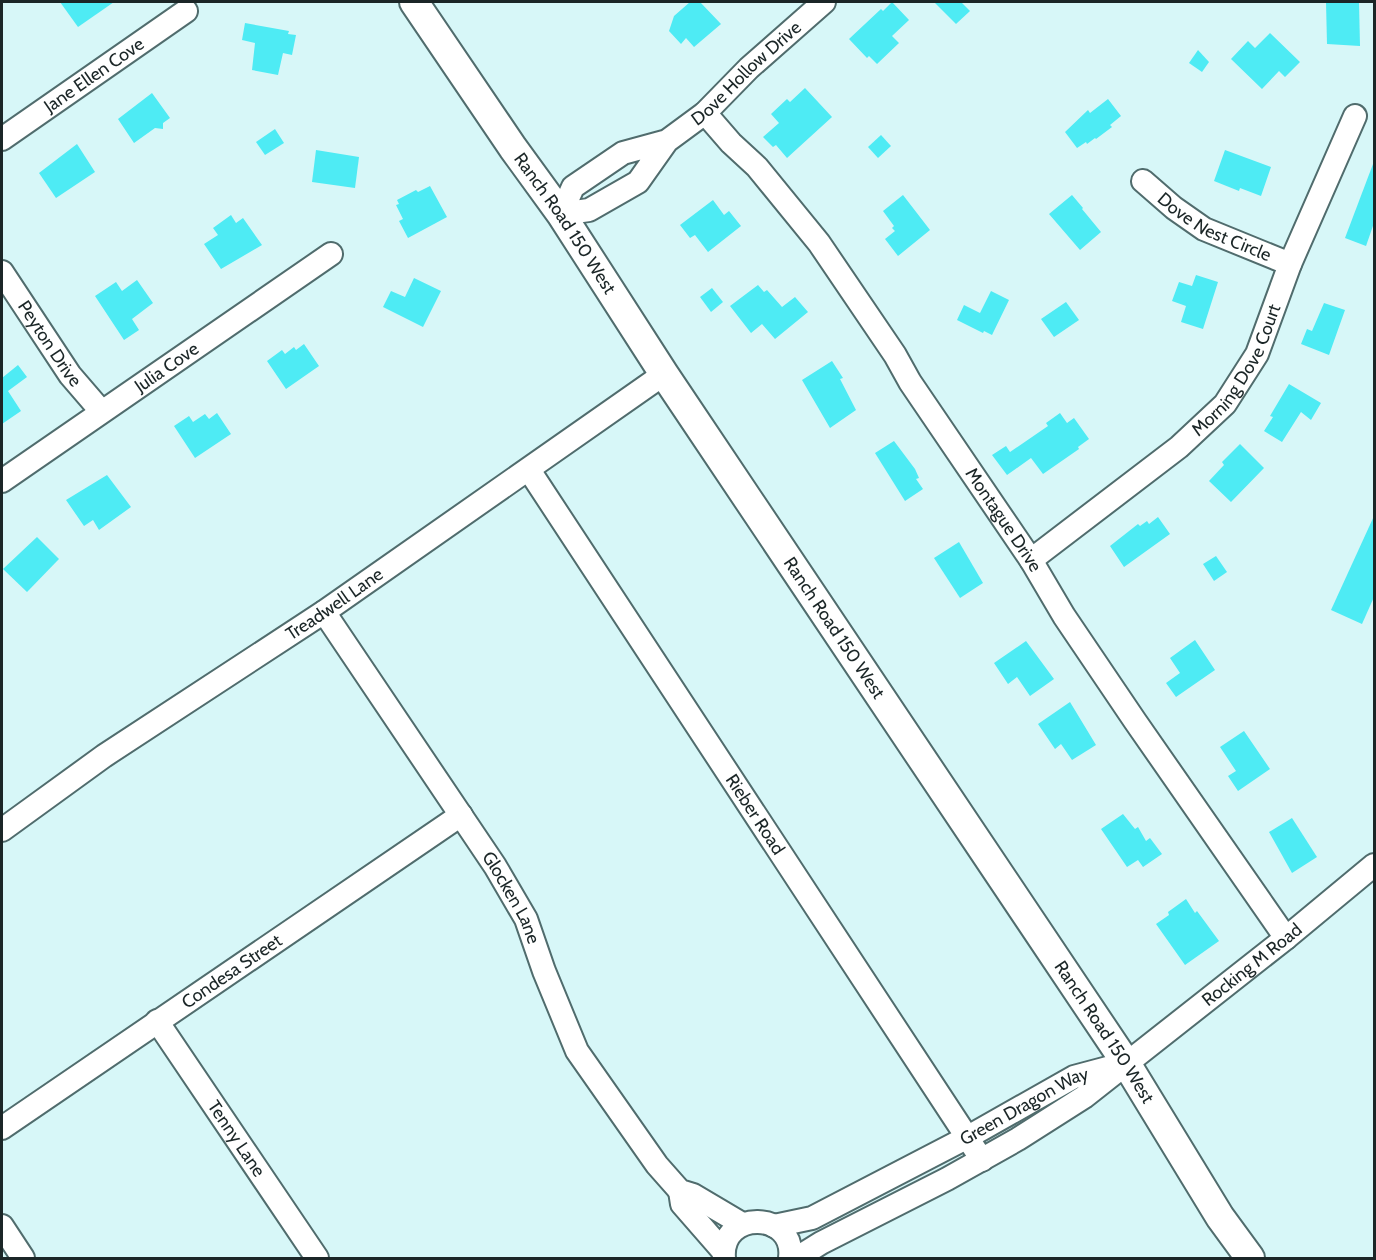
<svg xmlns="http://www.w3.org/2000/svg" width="1376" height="1260" font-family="Cabin,sans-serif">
	<rect width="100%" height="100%" fill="#d7f7f8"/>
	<g fill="#4eebf4">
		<polygon points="60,2 114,2 78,27"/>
		<polygon points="690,2 700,2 721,24 694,47 686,38 681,44 669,31 674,16"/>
		<polygon points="892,2 909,20 892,36 899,43 877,64 869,56 867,58 849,39 881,9 883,11"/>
		<polygon points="934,2 961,2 970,11 956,24"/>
		<polygon points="1326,2 1359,2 1360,46 1327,44"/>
		<polygon points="245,23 289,31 288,34 296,35 292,55 283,53 278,75 252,70 255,43 242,40"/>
		<polygon points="1270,33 1300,62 1285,77 1279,71 1262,89 1231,59 1248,41 1255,48"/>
		<polygon points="1198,50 1209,62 1202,72 1189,63"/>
		<polygon points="805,88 832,117 787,158 776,145 773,147 763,137 779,123 771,114 787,99 790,102"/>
		<polygon points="152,93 170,118 163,123 163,129 155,128 134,143 118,119"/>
		<polygon points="1108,99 1121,116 1110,125 1112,127 1096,139 1095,138 1087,144 1086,142 1077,148 1065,132 1088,110 1090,113"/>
		<polygon points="275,129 284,143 265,155 256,142"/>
		<polygon points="881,135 891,146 878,158 868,147"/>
		<polygon points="77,144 95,172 56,198 39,173"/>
		<polygon points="316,150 359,157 355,188 312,182"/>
		<polygon points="1225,150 1271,167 1261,196 1240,188 1239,191 1214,181"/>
		<polygon points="1373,164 1374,164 1374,223 1366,246 1345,238"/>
		<polygon points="430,186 447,217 408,238 399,221 403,219 396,205 399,204 397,200 416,190 418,192"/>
		<polygon points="903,195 930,230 898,256 885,239 895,231 892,228 894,226 883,211"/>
		<polygon points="1072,195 1083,208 1082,209 1101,232 1080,250 1049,214"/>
		<polygon points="713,200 724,215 729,211 741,226 708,252 695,235 690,238 680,225"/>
		<polygon points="231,215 236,223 243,218 262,245 221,269 204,244 218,235 213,228"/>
		<polygon points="1196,275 1218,282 1203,329 1181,322 1186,306 1172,301 1179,282 1192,286"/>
		<polygon points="414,278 441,291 423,327 383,307 391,291 405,297"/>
		<polygon points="137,280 153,303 132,319 139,330 124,340 95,296 116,282 122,291"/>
		<polygon points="758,285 764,292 767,290 782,307 795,297 808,312 775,339 762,324 751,333 730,306"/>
		<polygon points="712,288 723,302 711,312 700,297"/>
		<polygon points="991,291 1009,300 992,335 984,331 983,333 957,320 964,305 980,313"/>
		<polygon points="1066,302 1079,320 1054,337 1041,319"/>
		<polygon points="1324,303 1345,310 1329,355 1301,344 1307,329 1312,331"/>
		<polygon points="304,344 319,366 286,389 267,361 282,350 285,354 294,347 296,350"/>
		<polygon points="832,361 843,378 840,379 856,410 830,428 802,380"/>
		<polygon points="18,365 27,377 8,391 21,411 2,424 2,378"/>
		<polygon points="1289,384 1321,403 1311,420 1301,412 1282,442 1264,431 1273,417 1270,416"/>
		<polygon points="217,413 231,434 195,458 174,426 189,416 193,422 205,414 209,419"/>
		<polygon points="1060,413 1067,423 1074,418 1089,439 1078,447 1079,449 1043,474 1031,458 1007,475 992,455 1006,446 1010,452 1048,426 1046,423"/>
		<polygon points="894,441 915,469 919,478 916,479 923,489 905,501 875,453"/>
		<polygon points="1240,444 1264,468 1231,502 1209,481 1224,465 1222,462"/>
		<polygon points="107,475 131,507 99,530 93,520 84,526 66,500"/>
		<polygon points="1374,516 1374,597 1362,624 1331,610"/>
		<polygon points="1158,517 1170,534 1124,567 1110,546 1138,524 1140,526 1147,521 1149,524"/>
		<polygon points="37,537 59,559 27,592 3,569"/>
		<polygon points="959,542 983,583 960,598 934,558"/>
		<polygon points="1216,556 1227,572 1214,581 1203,564"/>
		<polygon points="1195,640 1215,670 1176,697 1166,683 1180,673 1170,658"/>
		<polygon points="1026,641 1054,679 1030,696 1017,677 1008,684 994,663"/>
		<polygon points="1070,702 1096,745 1072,760 1061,744 1055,749 1038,724"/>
		<polygon points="1244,731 1270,769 1238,791 1228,776 1236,771 1220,747"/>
		<polygon points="1123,814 1135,829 1138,827 1146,841 1150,838 1162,854 1143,867 1138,860 1127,867 1101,829"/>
		<polygon points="1292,818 1317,857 1292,873 1269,832"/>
		<polygon points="1186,899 1195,913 1197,911 1219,941 1185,965 1156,924 1169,915 1168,912"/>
	</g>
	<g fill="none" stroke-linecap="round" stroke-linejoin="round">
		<defs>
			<g id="minor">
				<path id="s1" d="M705 113 731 143 757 167 819 243 895 355 910 382 1031 560 1064 616 1135 721 1286 938"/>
				<path id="s2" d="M2 139 186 11"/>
				<path id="s3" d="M667 141 623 153 573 187 561 214 589 210 638 182 667 141 705 113 749 68 824 2"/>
				<path id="s4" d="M1143 181 1174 208 1204 229 1290 264"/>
				<path id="s5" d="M2 272 70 375 101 411"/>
				<path id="s6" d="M529 470 982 1160"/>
				<path id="s7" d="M2 481 331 254"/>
				<path id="s8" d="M1031 560 1179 447 1225 404 1257 354 1290 264 1355 116"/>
				<path id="s9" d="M324 612 495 866 526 919 544 971 577 1051 657 1165 680 1191 693 1195 742 1224"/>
				<path id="s10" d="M2 830 104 756 324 612 664 374"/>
				<path id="s11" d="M157 1021 317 1258"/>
				<path id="s12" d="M2 1128 461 815"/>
				<polyline points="680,1191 682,1204 723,1251"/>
				<polyline points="2,1226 23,1258"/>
				<path id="s13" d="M774 1226 812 1218 968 1137 1074 1077 1119 1065"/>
				<path d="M724 1258C720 1209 796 1211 790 1258"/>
				<path id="s14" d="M797 1258 821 1243 947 1179 1018 1139 1084 1097 1286 938 1374 865"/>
			</g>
			<g id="major">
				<path id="s15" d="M414 2 513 148 561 214 664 374 1126 1063 1220 1217 1250 1258"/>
			</g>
		</defs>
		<use href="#minor" stroke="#506c6d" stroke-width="26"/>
		<use href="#major" stroke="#506c6d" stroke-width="32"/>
		<use href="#minor" stroke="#fff" stroke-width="22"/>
		<use href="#major" stroke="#fff" stroke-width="28"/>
	</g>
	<g text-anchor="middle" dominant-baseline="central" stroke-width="5" stroke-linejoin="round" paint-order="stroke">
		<g font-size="18" fill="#1b2627" stroke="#f8fefe">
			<text stroke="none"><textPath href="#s3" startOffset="375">Dove Hollow Drive</textPath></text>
			<text stroke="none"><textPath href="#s2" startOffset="112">Jane Ellen Cove</textPath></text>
			<text stroke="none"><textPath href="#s15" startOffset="268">Ranch Road 150 West</textPath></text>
			<text stroke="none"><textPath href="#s4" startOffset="86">Dove Nest Circle</textPath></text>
			<text stroke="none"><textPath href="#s5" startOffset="86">Peyton Drive</textPath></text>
			<text stroke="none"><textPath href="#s7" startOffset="200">Julia Cove</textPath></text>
			<text stroke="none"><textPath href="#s8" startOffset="284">Morning Dove Court</textPath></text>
			<text stroke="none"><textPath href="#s1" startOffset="506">Montague Drive</textPath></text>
			<text stroke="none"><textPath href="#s10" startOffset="402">Treadwell Lane</textPath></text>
			<text stroke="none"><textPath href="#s15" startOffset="754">Ranch Road 150 West</textPath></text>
			<text stroke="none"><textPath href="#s6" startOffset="412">Rieber Road</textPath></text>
			<text stroke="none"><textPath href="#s9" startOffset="342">Glocken Lane</textPath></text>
			<text stroke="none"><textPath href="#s14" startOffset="543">Rocking M Road</textPath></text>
			<text stroke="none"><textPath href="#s12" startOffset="278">Condesa Street</textPath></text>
			<text stroke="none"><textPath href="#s15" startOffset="1240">Ranch Road 150 West</textPath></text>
			<text stroke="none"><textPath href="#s13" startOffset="279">Green Dragon Way</textPath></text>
			<text stroke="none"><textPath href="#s11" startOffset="142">Tenny Lane</textPath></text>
		</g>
	</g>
	<rect width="1376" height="1260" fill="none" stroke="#1b2627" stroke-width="6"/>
</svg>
